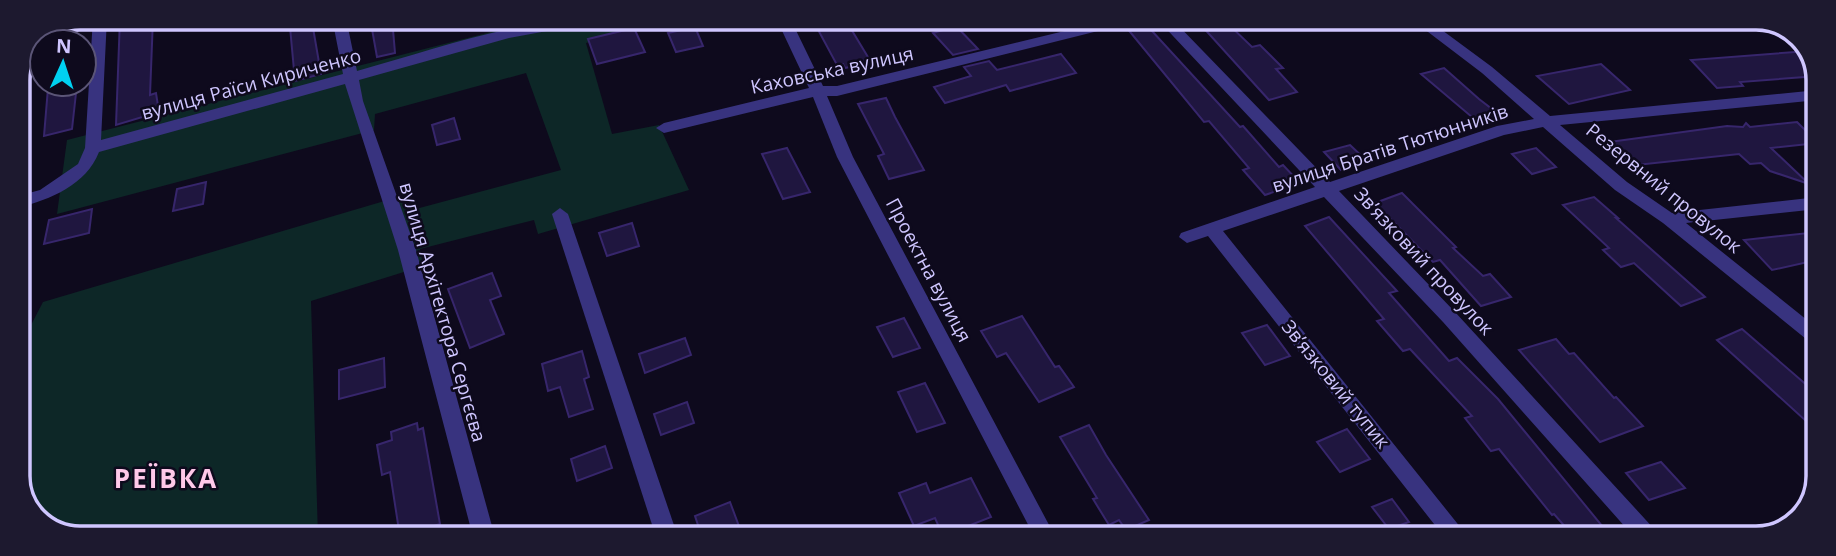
<svg xmlns="http://www.w3.org/2000/svg" width="1836" height="556" font-family="'Open Sans',sans-serif">
	<rect width="100%" height="100%" fill="#0e0a1d"/>
	<polygon fill="#0d2727" points="492,18 683,18 586,43 612,134 659,125 689,190 538,234 534,220 420,249 423,266 311,301 318,537 63,536 33,517 18,484 18,350 43,302 398,197 412,210 561,170 526,73 375,114 374,130 57,214 67,140 495,31"/>
	<g fill="#1f163f" stroke="#37266c" stroke-width="2">
		<polygon points="120,18 153,18 150,95 156,93 159,112 116,125"/>
		<polygon points="370,18 392,18 395,53 377,57"/>
		<polygon points="1141,19 1240,127 1243,126 1279,167 1283,165 1300,183 1265,195 1243,170 1249,168 1209,121 1204,122 1126,27"/>
		<polygon points="1218,19 1223,19 1252,47 1260,45 1283,68 1276,69 1297,92 1269,100 1200,24"/>
		<polygon points="838,21 841,26 848,24 871,62 845,68 843,64 837,65 816,26"/>
		<polygon points="312,22 321,74 295,81 290,27"/>
		<polygon points="956,26 978,49 953,55 933,33"/>
		<polygon points="695,27 703,46 676,52 668,33"/>
		<polygon points="634,28 645,52 597,64 588,39"/>
		<polygon points="1809,51 1818,76 1740,82 1743,86 1717,88 1691,60"/>
		<polygon points="1061,54 1076,73 1010,91 1006,85 945,103 934,87 971,76 964,67 989,61 997,70"/>
		<polygon points="1601,64 1630,90 1569,104 1537,76"/>
		<polygon points="1444,68 1479,99 1501,116 1479,123 1421,74"/>
		<polygon points="64,84 77,84 72,129 44,136 48,88"/>
		<polygon points="886,98 895,117 924,170 889,179 878,156 884,154 858,104"/>
		<polygon points="454,118 460,139 437,145 432,125"/>
		<polygon points="1797,122 1818,143 1771,148 1809,184 1770,171 1761,163 1750,164 1739,154 1627,166 1622,160 1617,161 1602,143 1727,126 1743,127 1746,123 1750,127"/>
		<polygon points="1350,145 1367,161 1341,170 1324,152"/>
		<polygon points="787,148 810,192 783,199 762,154"/>
		<polygon points="1536,148 1556,167 1532,174 1512,154"/>
		<polygon points="206,182 203,204 173,211 177,189"/>
		<polygon points="1402,193 1456,247 1453,248 1483,276 1490,274 1511,297 1481,306 1440,260 1433,262 1375,203"/>
		<polygon points="1594,197 1618,218 1616,218 1705,297 1681,306 1634,263 1621,267 1603,250 1609,248 1563,205"/>
		<polygon points="92,209 89,233 44,244 49,220"/>
		<polygon points="1329,217 1397,291 1389,293 1449,361 1457,358 1498,399 1612,538 1575,538 1554,514 1552,515 1499,449 1491,451 1465,418 1472,416 1410,349 1403,351 1377,321 1384,319 1305,226"/>
		<polygon points="632,223 639,246 607,256 599,233"/>
		<polygon points="1818,232 1817,260 1772,270 1744,240"/>
		<polygon points="492,273 501,296 490,300 504,334 470,348 448,289"/>
		<polygon points="1022,316 1055,367 1059,366 1074,387 1039,402 1006,353 997,357 981,331"/>
		<polygon points="904,318 920,348 893,357 877,327"/>
		<polygon points="1267,325 1290,356 1265,365 1242,333"/>
		<polygon points="1742,329 1817,394 1817,431 1717,340"/>
		<polygon points="685,338 691,355 645,373 639,354"/>
		<polygon points="1556,339 1569,354 1574,353 1614,398 1616,397 1643,426 1600,442 1519,350"/>
		<polygon points="582,351 589,377 584,379 593,409 569,417 560,387 548,391 542,364"/>
		<polygon points="384,358 385,387 339,399 339,370"/>
		<polygon points="925,383 945,423 917,432 898,392"/>
		<polygon points="687,402 694,423 661,435 654,414"/>
		<polygon points="417,423 418,430 423,428 440,524 400,537 390,472 382,475 377,445 392,440 391,432"/>
		<polygon points="1089,425 1106,455 1149,520 1126,530 1119,520 1109,525 1093,499 1097,498 1060,437"/>
		<polygon points="1347,429 1370,459 1340,472 1317,442"/>
		<polygon points="605,446 612,468 577,481 571,459"/>
		<polygon points="1661,462 1685,488 1649,500 1626,473"/>
		<polygon points="971,478 991,517 943,536 935,518 914,526 899,493 926,483 930,493"/>
		<polygon points="1392,499 1409,522 1389,529 1372,507"/>
		<polygon points="730,502 743,537 702,537 695,516"/>
	</g>
	<g fill="none" stroke-linecap="round" stroke-linejoin="round">
		<g fill="#38337f" fill-rule="evenodd">
			<path d="M93 18H107L101 140 343 74 332 18H346L357 71C437 49 519 18 603 18L596 22 509 38 359 80 363 101 416 250 495 537H473L398 250 345 84 99 152C86 185 51 199 18 208V196L40 190 78 164 85 148Z"/>
			<polygon points="776,18 790,18 823,86 837,86 1114,19 1137,19 1130,23 837,96 827,96 853,157 1056,538 1035,538 837,157 813,97 664,133 656,128 664,123 809,88"/>
			<polygon points="1157,19 1172,19 1330,182 1497,126 1534,119 1482,73 1411,19 1427,19 1492,67 1550,116 1818,90 1818,100 1560,125 1627,182 1672,213 1818,197 1818,209 1686,223 1817,328 1817,345 1811,343 1663,223 1615,190 1543,127 1504,135 1339,191 1455,312 1656,531 1659,538 1635,538 1443,322 1324,197 1223,231 1469,538 1445,538 1208,236 1187,243 1179,237 1181,233 1315,187"/>
			<polygon points="560,208 568,214 678,537 656,537 552,214"/>
		</g>
	</g>
	<g text-anchor="middle" dominant-baseline="central" stroke-width="5" stroke-linejoin="round" paint-order="stroke">
		<g font-size="19" fill="#cfc6ff" stroke="#0e0a1d">
			<text transform="translate(832 70) rotate(-12)">Каховська вулиця</text>
			<text transform="translate(251 84) rotate(-15)">вулиця Раїси Кириченко</text>
			<text transform="translate(1390 148) rotate(-18)">вулиця Братів Тютюнників</text>
			<text transform="translate(1664 188) rotate(39)">Резервний провулок</text>
			<text transform="translate(1424 261) rotate(47)">Звʼязковий провулок</text>
			<text transform="translate(929 270) rotate(62)">Проектна вулиця</text>
			<text transform="translate(443 312) rotate(74)">вулиця Архітектора Сергєєва</text>
			<text transform="translate(1336 384) rotate(51)">Звʼязковий тупик</text>
		</g>
		<g font-size="26" font-weight="bold" letter-spacing="2" fill="#ffc8e9" stroke="#0e0a1d">
			<text x="166" y="478">РЕЇВКА</text>
		</g>
	</g>
	<path d="M0 0H1836V556H0ZM80 30H1756A50 50 0 0 1 1806 80V476A50 50 0 0 1 1756 526H80A50 50 0 0 1 30 476V80A50 50 0 0 1 80 30Z" fill="#1d192f" fill-rule="evenodd"/>
	<path fill="none" stroke="#cfc6ff" stroke-width="3.5" d="M80 30H1756A50 50 0 0 1 1806 80V476A50 50 0 0 1 1756 526H80A50 50 0 0 1 30 476V80A50 50 0 0 1 80 30Z"/>
	<g transform="translate(63 63) rotate(3)"><circle r="33" fill="#0e0a1d" stroke="#5b5577" stroke-width="2"/>
	<path d="M0-5L12 26L0 18L-12 26Z" fill="#00d1f1"/>
	<text y="-10" font-size="19" font-weight="bold" text-anchor="middle" fill="#cfc6ff">N</text>
	</g>
</svg>
